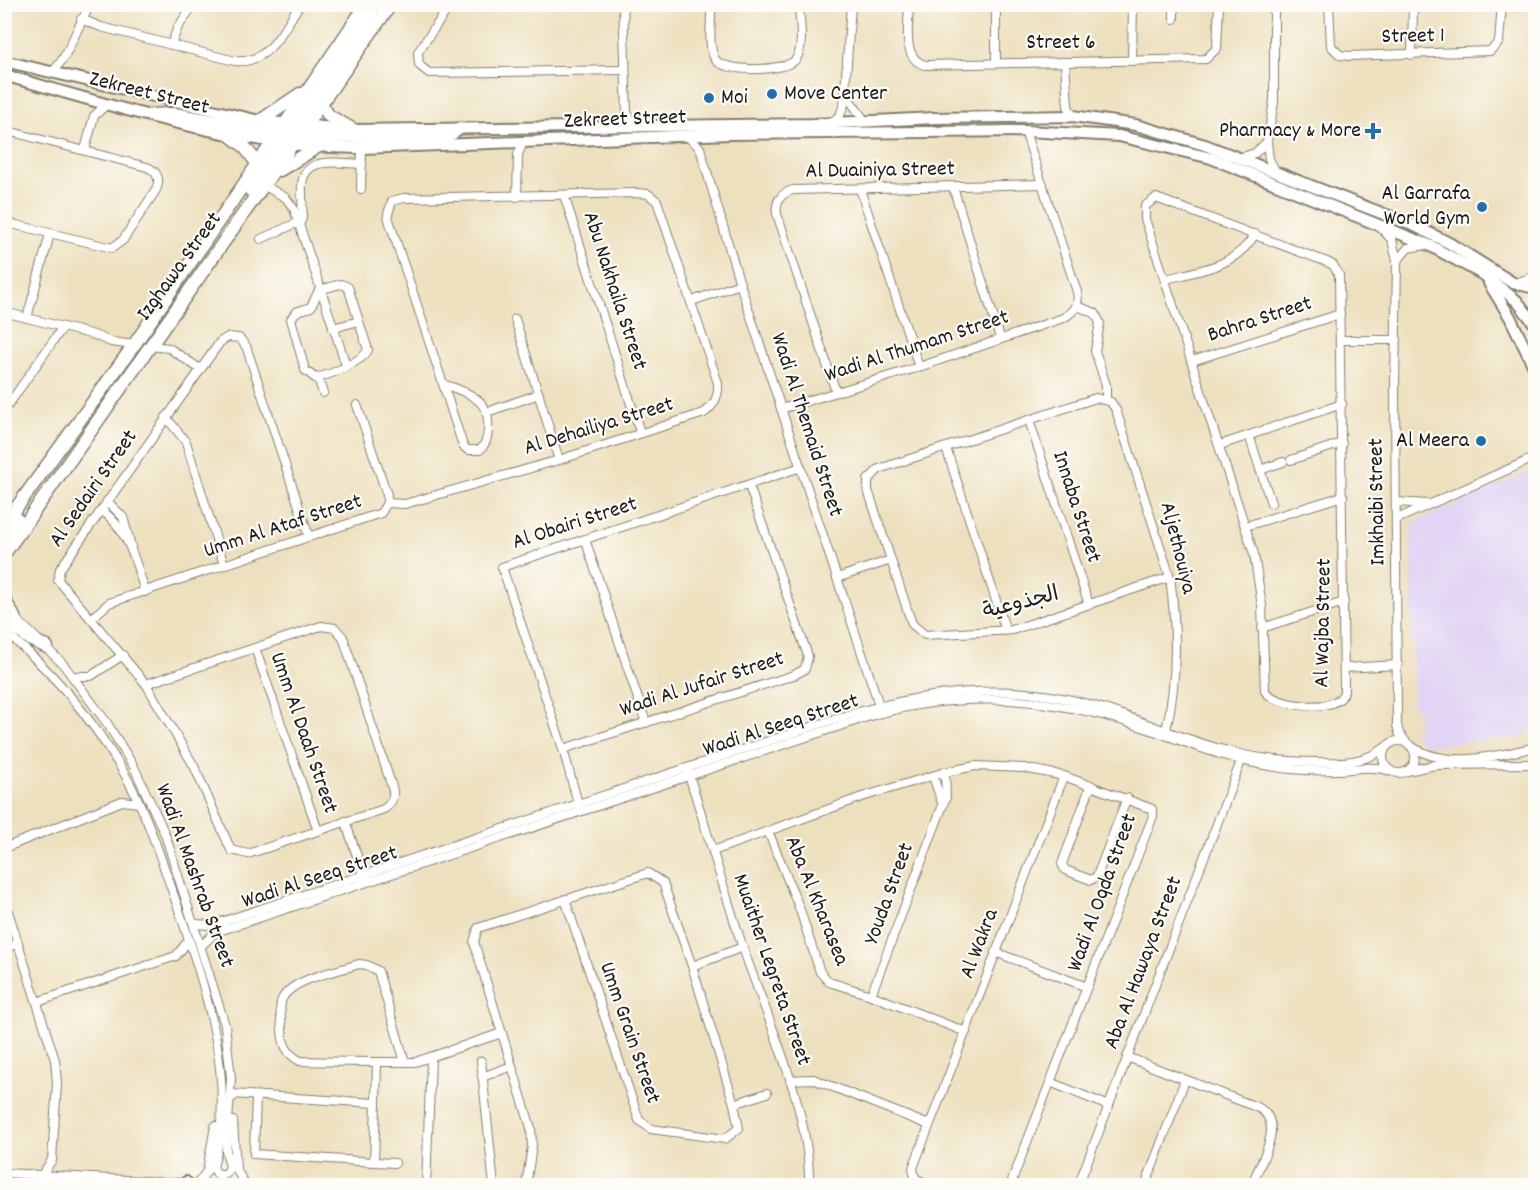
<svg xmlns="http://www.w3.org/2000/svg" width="1540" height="1190" font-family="Dekko,'Playpen Sans Arabic',sans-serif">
	<rect width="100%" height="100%" fill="#fdfcf7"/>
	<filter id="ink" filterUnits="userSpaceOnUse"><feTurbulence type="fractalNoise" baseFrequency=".0167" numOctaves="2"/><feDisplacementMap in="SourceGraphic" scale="12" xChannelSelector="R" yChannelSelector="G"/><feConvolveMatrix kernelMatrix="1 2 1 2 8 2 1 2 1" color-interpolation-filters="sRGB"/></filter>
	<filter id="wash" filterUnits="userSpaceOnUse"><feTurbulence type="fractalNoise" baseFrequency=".008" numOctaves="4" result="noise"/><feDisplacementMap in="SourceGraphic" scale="24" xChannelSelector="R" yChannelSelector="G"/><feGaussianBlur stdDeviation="1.35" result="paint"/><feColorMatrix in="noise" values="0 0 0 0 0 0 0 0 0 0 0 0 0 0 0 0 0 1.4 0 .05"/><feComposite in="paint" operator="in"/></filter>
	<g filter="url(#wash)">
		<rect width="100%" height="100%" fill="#ede0be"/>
		<polygon fill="#e1d4f4" points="1535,469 1535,725 1524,737 1426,746 1414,735 1414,728 1418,725 1418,711 1413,706 1411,524"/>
	</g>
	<g filter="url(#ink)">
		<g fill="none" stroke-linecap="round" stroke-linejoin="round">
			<defs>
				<g id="street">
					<polyline points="451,4 418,52 419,65 429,73 624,70"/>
					<polyline points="623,4 627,113 636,126"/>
					<path d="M711 4C712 20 707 46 715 59 723 73 787 72 796 59 805 46 799 19 799 4"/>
					<path d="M909 4C909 24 901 59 925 65L1206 59 1217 48 1219 4"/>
					<polyline points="1274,4 1274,102 1267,142 1269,159 1276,172"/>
					<polyline points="1329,4 1331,46 1340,55 1349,56 1490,51 1499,42 1502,4"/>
					<path d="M81 19 101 27 235 61C269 65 284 28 300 4"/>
					<polyline points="1174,19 1174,4"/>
					<polyline points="171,45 178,27 194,4"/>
					<polyline points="1412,55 1413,4"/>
					<polyline points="1132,61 1133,4"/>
					<polyline points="996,62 996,4"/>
					<polyline points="1065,62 1068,106 1073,116"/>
					<path d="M51 73C68 59 77 25 91 4"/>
					<polyline points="846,95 865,121"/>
					<polyline points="832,122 840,115 844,105 851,4"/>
					<path d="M4 130 147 167C157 171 161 179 156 190L123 240 112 248 4 222"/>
					<polyline points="688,137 700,148 740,284 880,708"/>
					<polyline points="85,150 94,116 106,105"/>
					<polyline points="1239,158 1255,153 1267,142"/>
					<polyline points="265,186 286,198 294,209 346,365"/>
					<polyline points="953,187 1000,338"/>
					<polyline points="361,189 362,148"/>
					<polyline points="860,189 919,367"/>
					<polyline points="564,195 640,432"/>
					<polyline points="517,197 518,155 523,142"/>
					<path d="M1156 198 1327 262 1333 265 1339 275 1344 691C1341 714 1275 707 1265 691L1262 606 1254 554 1145 219V206Z"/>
					<polyline points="1381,228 1392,240 1397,261 1395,385 1397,725 1399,733 1407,743"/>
					<path d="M261 239 301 221C304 213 302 203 302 193 299 154 335 163 362 164"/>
					<polyline points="1398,260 1408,248 1425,245"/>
					<path d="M1166 279C1200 270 1236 267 1255 234"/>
					<polyline points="1518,282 1536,276"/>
					<path d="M341 284 348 287 368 350C363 361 328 376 315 378L305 370 291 319 296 312 311 307 319 290Z"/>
					<polyline points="692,301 740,284"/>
					<polyline points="1077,306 1095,313 1100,323 1095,351 1106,385 1106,399"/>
					<polyline points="4,312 94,335 111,342 134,345"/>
					<polyline points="27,318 50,234"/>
					<polyline points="515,319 559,460"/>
					<polyline points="333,328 359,321"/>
					<polyline points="1341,340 1397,340"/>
					<polyline points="150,346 169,348 200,369"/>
					<polyline points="1192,361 1340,314"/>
					<polyline points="318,378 323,393"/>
					<path d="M443 384C467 392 491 399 488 429 488 437 486 444 480 450H468L463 446Z"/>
					<path d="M836 392 777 214C775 202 781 193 793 190L1043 184"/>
					<path d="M781 409 919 367 1063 318C1074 312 1080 305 1077 292L1025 131"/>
					<polyline points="4,411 63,327"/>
					<polyline points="487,412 539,394"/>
					<polyline points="166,417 186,442 224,565"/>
					<polyline points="1029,420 1089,605"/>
					<polyline points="1249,435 1271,503"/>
					<polyline points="1220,445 1342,404"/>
					<polyline points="946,448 1006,631"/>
					<polyline points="1291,460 1342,443"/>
					<polyline points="1260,470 1283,462"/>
					<polyline points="107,501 123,517 131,546"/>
					<polyline points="1396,502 1427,504"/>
					<path d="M387 503 405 504 559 460 704 413C715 405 719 396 718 383L657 201 648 194 637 193 404 198 392 201 388 214 389 220 443 384"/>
					<path d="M101 510C128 528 136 563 145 592"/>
					<polyline points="1397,519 1536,457"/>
					<polyline points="1246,526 1343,496"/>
					<polyline points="585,539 646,723"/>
					<polyline points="837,578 891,560"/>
					<polyline points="92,618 109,603 381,513 387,503 387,495 357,405"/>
					<polyline points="1262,628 1344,602"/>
					<path d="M4 631C52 670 93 720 124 773 145 809 157 848 171 887 200 972 240 1077 213 1167L217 1174H226L230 1167 226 1151 231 1078 225 1025 165 834 134 767 107 723 63 664 12 615"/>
					<polyline points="255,648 318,831"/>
					<polyline points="1344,668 1398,665"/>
					<polyline points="73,676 91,676 123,655"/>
					<path d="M146 684 321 626 335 628 343 637 392 787C395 797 392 803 384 809L248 854 231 850 194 766 146 684 58 580 60 569 220 342 228 337 239 338 246 346 309 537"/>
					<path d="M1165 734C1178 683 1177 629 1170 577L1116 410 1111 402 1096 398 879 469 868 480V490L912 624 925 635 1012 630 1170 577"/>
					<circle cx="1399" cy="757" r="16"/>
					<path d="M1411 746C1447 770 1496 756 1536 747"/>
					<polyline points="563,749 794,675 805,669 808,656 749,486"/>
					<polyline points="1407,771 1435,765 1536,764"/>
					<path d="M688 772C707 831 724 890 743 948 767 1019 811 1110 809 1186"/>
					<polyline points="933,776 942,803"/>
					<polyline points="1091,785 1062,864 1065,870 1091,880 1097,876 1127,798"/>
					<polyline points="579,807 563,749 502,567 801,467"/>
					<polyline points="345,821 365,879"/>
					<polyline points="768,831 799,907 820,972 829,982 871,995 966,1032"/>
					<polyline points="4,848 122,801 139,803"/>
					<polyline points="713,851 862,797 945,772 975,766 1024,768 1064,776 1152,809 1153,816 1010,1186"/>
					<polyline points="4,899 55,1060 57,1083 52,1160 41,1176"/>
					<path d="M195 924 212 925 838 718C906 697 972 685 1044 695 1112 704 1166 736 1231 752 1259 759 1288 762 1317 762 1342 763 1365 763 1386 747"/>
					<path d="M202 945 216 932 864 718C953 690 1047 695 1136 725 1183 740 1220 758 1270 766 1292 770 1315 771 1337 770 1356 769 1373 765 1391 771"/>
					<polyline points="4,948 18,944"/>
					<polyline points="995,952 1087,987"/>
					<polyline points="692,966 743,947"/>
					<polyline points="871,995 946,797 945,772"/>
					<polyline points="37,1002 176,956 189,940"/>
					<path d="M1127 1057 1259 1108C1286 1124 1260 1163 1251 1186"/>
					<polyline points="481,1061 494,1186"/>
					<path d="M405 1062 378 971 367 965 359 964C338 971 287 979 281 1002 279 1010 282 1022 282 1030 283 1045 287 1054 300 1061 338 1062 376 1062 415 1062L502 1033"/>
					<polyline points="482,1077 512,1066"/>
					<polyline points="790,1080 813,1079 929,1125"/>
					<polyline points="1050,1082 1109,1106"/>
					<polyline points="256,1096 254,1154 374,1162 376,1103"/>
					<polyline points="233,1097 232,1094 376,1103 377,1062"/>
					<polyline points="734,1104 767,1093"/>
					<polyline points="233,1121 236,1169 246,1186"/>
					<polyline points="374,1162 395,1163"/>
					<polyline points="4,1173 234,1186"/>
					<polyline points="198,1183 207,1171 215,1126"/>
					<polyline points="426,1186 431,1059"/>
					<polyline points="526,1186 532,1146 531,1128 474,942 478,928 648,873 663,883 692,966 734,1104 739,1128 725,1139 651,1129 639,1120 565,899"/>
					<polyline points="930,1186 915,1178 913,1168 1064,776"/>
					<polyline points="1078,1186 1243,756"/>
					<polyline points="1145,1186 1185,1080"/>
				</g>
				<g id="secondary">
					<polyline points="4,61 260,121 354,130 814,124 935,118 1073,116 1136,125 1205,145 1415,226 1449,243 1513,283 1536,288"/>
					<path d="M4 75C96 101 189 131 284 143 310 147 336 147 362 148L730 134 1025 131 1119 136 1211 158 1431 246 1484 275 1517 301 1534 323"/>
					<polyline points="1489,283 1510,317 1536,371"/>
					<polyline points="1536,310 1536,331"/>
					<polyline points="4,1183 46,1186"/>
					<polyline points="183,1186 186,1182"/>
				</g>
				<g id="primary">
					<polyline points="321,104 329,116 354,130"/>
					<polyline points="150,115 174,114 283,134"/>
					<polyline points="260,121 300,94"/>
					<polyline points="227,133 244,146 257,163"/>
					<polyline points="271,141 297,136 438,138 451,134 458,129"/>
					<polyline points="294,144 293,133 296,126 369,17 375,4"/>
					<polyline points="280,170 319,146"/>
					<polyline points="251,191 286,135"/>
					<polyline points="4,525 134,345 367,4"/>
					<polyline points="4,539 18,520"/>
					<polyline points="4,554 391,4"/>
					<polyline points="4,599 14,617"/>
					<polyline points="4,619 30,639 47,647"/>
				</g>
			</defs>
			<use href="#street" stroke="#847e6d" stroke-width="10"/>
			<use href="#secondary" stroke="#847e6d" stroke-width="14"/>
			<use href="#primary" stroke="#847e6d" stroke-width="15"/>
			<use href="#street" stroke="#fff" stroke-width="8"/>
			<use href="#secondary" stroke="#fff" stroke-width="10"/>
			<use href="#primary" stroke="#fff" stroke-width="12"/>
		</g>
	</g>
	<g fill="#1f6fb2" stroke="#fdfcf7" stroke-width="2">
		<circle cx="772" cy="94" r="6"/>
		<circle cx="709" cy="98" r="6"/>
		<path d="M1370 122h6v6h6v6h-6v6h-6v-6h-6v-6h6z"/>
		<circle cx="1482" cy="207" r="6"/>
		<circle cx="1481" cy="441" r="6"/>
	</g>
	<g text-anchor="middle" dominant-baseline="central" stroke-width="4.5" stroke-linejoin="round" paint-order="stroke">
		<g font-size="22" fill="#1c1c1c" stroke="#fdfcf7">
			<text transform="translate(1413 37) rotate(-1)">Street 1</text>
			<text x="1061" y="43">Street 6</text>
			<text transform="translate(149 94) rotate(14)">Zekreet Street</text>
			<text transform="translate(625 120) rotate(-2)">Zekreet Street</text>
			<text transform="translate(880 171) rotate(-1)">Al Duainiya Street</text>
			<text transform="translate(180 267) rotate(-54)">Izghawa Street</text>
			<text transform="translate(614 291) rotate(72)">Abu Nakhaila Street</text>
			<text transform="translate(1260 320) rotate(-18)">Bahra Street</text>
			<text transform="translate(917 347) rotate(-18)">Wadi Al Thumam Street</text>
			<text transform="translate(806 425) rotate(72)">Wadi Al Themaid Street</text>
			<text transform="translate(599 427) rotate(-17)">Al Dehailiya Street</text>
			<text transform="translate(94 489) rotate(-55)">Al Sedairi Street</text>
			<text transform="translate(1378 502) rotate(-91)">Imkhaibi Street</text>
			<text transform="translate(1076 507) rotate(72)">Innaba Street</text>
			<text transform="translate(575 524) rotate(-18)">Al Obairi Street</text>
			<text transform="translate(283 527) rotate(-18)">Umm Al Ataf Street</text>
			<text transform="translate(1177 548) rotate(76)">Aljethouiya</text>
			<text transform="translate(1021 604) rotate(-14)">الجذوعية</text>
			<text transform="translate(1324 623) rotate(-89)">Al Wajba Street</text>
			<text transform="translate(702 685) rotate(-18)">Wadi Al Jufair Street</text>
			<text transform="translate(781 726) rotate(-18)">Wadi Al Seeq Street</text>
			<text transform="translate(303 733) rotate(71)">Umm Al Daah Street</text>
			<text transform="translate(194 876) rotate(70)">Wadi Al Mashrab Street</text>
			<text transform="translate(320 878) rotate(-18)">Wadi Al Seeq Street</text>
			<text transform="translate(1103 893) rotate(-70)">Wadi Al Oqda Street</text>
			<text transform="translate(890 894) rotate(-70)">Youda Street</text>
			<text transform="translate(816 901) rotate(68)">Aba Al Kharasea</text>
			<text transform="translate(980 944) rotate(-69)">Al Wakra</text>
			<text transform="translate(1144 963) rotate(-69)">Aba Al Hawaya Street</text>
			<text transform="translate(771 970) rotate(71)">Muaither Legreta Street</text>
			<text transform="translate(629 1033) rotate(71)">Umm Grain Street</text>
		</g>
		<g font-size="22" fill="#1c1c1c" stroke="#fdfcf7" text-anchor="end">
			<text x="784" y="94" text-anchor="start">Move Center</text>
			<text x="721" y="98" text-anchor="start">Moi</text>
			<text x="1361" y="131">Pharmacy &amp; More</text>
			<text x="1470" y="194">Al Garrafa<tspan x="1470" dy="25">World Gym</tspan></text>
			<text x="1469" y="441">Al Meera</text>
		</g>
	</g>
	<rect width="1540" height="1190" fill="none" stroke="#fdfcf7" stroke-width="24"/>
</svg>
